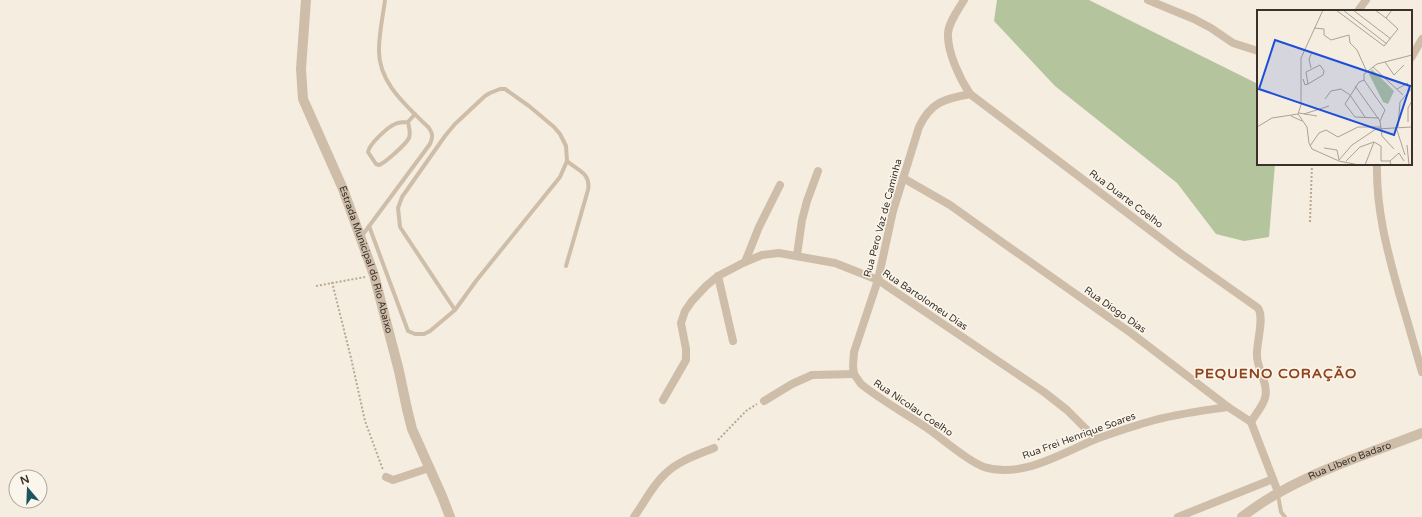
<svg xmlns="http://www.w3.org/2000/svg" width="1422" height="517" font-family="'Varela Round',sans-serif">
	<rect width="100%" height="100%" fill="#f5eddf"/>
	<polygon fill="#b4c59d" points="997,0 1089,0 1258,84 1258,164 1275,164 1269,237 1244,241 1216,234 1177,183 1055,86 994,21"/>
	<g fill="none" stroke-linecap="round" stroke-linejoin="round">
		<g stroke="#baa893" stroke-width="2" stroke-dasharray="2 2" stroke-linecap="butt">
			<polyline points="1310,222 1312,164"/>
			<polyline points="332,282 351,358 365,421 383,470"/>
			<polyline points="316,286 365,277"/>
			<polyline points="718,440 746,411 757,404"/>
		</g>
		<g stroke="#cebea9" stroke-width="4">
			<path d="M408 122C409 127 411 133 409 138 406 144 385 163 379 165L376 164 368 152C369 144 388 127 395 124 399 122 403 122 408 122L415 114"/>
			<polyline points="369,226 408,331 415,334 424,334 430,331 455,310 476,281 560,177 567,161 566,146 560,134 554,127 529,106 505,89 500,89 490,93 485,96 455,124 445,136 402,197 398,208 400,227 455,310"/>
			<path d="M361 237 430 144C433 137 433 134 429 128 407 106 378 83 379 49 379 33 383 16 385 0"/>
			<path d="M566 266 588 190C591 173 578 171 567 161"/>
			<polyline points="1278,495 1281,512 1285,517"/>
		</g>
		<g stroke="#cebea9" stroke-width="8">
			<path d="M964 0C958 10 949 22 948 33 947 52 960 79 970 94L1180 253 1258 308C1265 318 1256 343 1257 356 1257 369 1269 384 1265 398 1263 406 1255 415 1251 422"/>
			<polyline points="1148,0 1194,19 1211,28 1233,43 1258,51"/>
			<polyline points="1358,11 1366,0"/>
			<polyline points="1411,58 1422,39"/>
			<path d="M970 94C944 99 931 102 919 127L893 211 878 280 854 352 853 366 854 374 861 384C882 401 905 413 927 428 943 439 967 461 984 467 1022 479 1062 453 1096 439 1113 433 1130 427 1148 422 1174 414 1201 411 1228 407"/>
			<path d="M1377 164C1376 209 1387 250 1399 293 1407 319 1414 345 1422 372"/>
			<polyline points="903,178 950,205 999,240 1131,333 1228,407 1251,422 1278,492"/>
			<polyline points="797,255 802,220 807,201 818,171"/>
			<polyline points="745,262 759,227 780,185"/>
			<polyline points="718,276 733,341"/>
			<polyline points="663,400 686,360 686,349 681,323 685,311 692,301 706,286 718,276 745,262 762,255 779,253 835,263 878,280 1044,392 1067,410 1096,439"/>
			<polyline points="764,401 792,384 812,375 854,374"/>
			<polyline points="386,477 393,480 429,468"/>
			<path d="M634 517C644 503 652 486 665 474 678 461 697 455 714 448"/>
			<polyline points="1178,517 1273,479"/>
		</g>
		<g stroke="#cebea9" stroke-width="10">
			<path id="s1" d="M306 0 301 69 303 99 343 189 374 275 399 371 407 409 412 429 442 496 450 517"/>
			<path id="s2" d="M1242 517C1294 476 1361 457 1422 433"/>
		</g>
	</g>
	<g text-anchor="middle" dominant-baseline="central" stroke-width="3" stroke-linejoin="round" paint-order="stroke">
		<g font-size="10" fill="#3b312a" stroke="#fbf6ec">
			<text transform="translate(1126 199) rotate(37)">Rua Duarte Coelho</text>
			<text transform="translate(883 218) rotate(-75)">Rua Pero Vaz de Caminha</text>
			<text stroke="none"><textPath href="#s1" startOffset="272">Estrada Municipal do Rio Abaixo</textPath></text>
			<text transform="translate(925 300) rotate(34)">Rua Bartolomeu Dias</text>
			<text transform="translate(1115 310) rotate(35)">Rua Diogo Dias</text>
			<text transform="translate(913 408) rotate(34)">Rua Nicolau Coelho</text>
			<text transform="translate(1079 436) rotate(-20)">Rua Frei Henrique Soares</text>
			<text stroke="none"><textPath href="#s2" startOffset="122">Rua Líbero Badaro</textPath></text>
		</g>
		<g font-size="14" font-weight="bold" letter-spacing="1" fill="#90431d" stroke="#fbf6ec">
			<text x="1276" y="373">PEQUENO CORAÇÃO</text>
		</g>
	</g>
	<g transform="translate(1257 10)">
		<rect width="155" height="155" fill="#f5eddf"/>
		<path d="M115 59 137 81 131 94 126 92 112 64Z" fill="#b4c59d"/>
		<path fill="none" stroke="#aba297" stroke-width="1" d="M66 0 44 48V95L41 104 50 117 52 133 55 139 82 151 102 155M79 0 127 36 141 19 129 8 135 0M86 0 130 34M96 0 134 29M118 0 129 8M57 18 67 19V25L74 30 92 25 93 33 100 40 110 62M128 52 137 65 147 55M116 57 146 85M54 58 52 49 55 42M46 69 48 75 51 74 66 65 67 61 63 55 49 62 51 74M107 70 102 72 88 94 98 107 122 108M98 76 123 111 125 126 137 139M140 79 151 73M68 89 74 81 84 79 93 85 108 107M42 103 60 106M47 104 72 96M34 106 45 111M123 111 128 100 107 70V64L120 54 155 45M151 112V98L155 91M0 117 15 108 41 104M139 117 148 145M141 117 143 92 155 78M150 135 152 155M53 136 62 123 69 120 81 127 101 117H124M67 138 80 140 82 150M82 150 95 135 119 119 155 117M89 151 103 137 117 132 124 136V151H133L134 155M133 151 142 143 147 151M108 155 117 132"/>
		<path fill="#1d4ed8" fill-opacity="0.15" stroke="#1d4ed8" stroke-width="2" d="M18 30 153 76 137 125 2 79Z"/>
		<rect width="155" height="155" fill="none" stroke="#3b312a" stroke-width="2"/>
	</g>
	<g transform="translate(28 489) rotate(341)"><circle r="19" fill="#fbf6ec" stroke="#aea79e"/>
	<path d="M0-3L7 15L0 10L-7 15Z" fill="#1c5560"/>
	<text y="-6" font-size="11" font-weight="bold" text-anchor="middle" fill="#3b312a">N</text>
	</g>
</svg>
